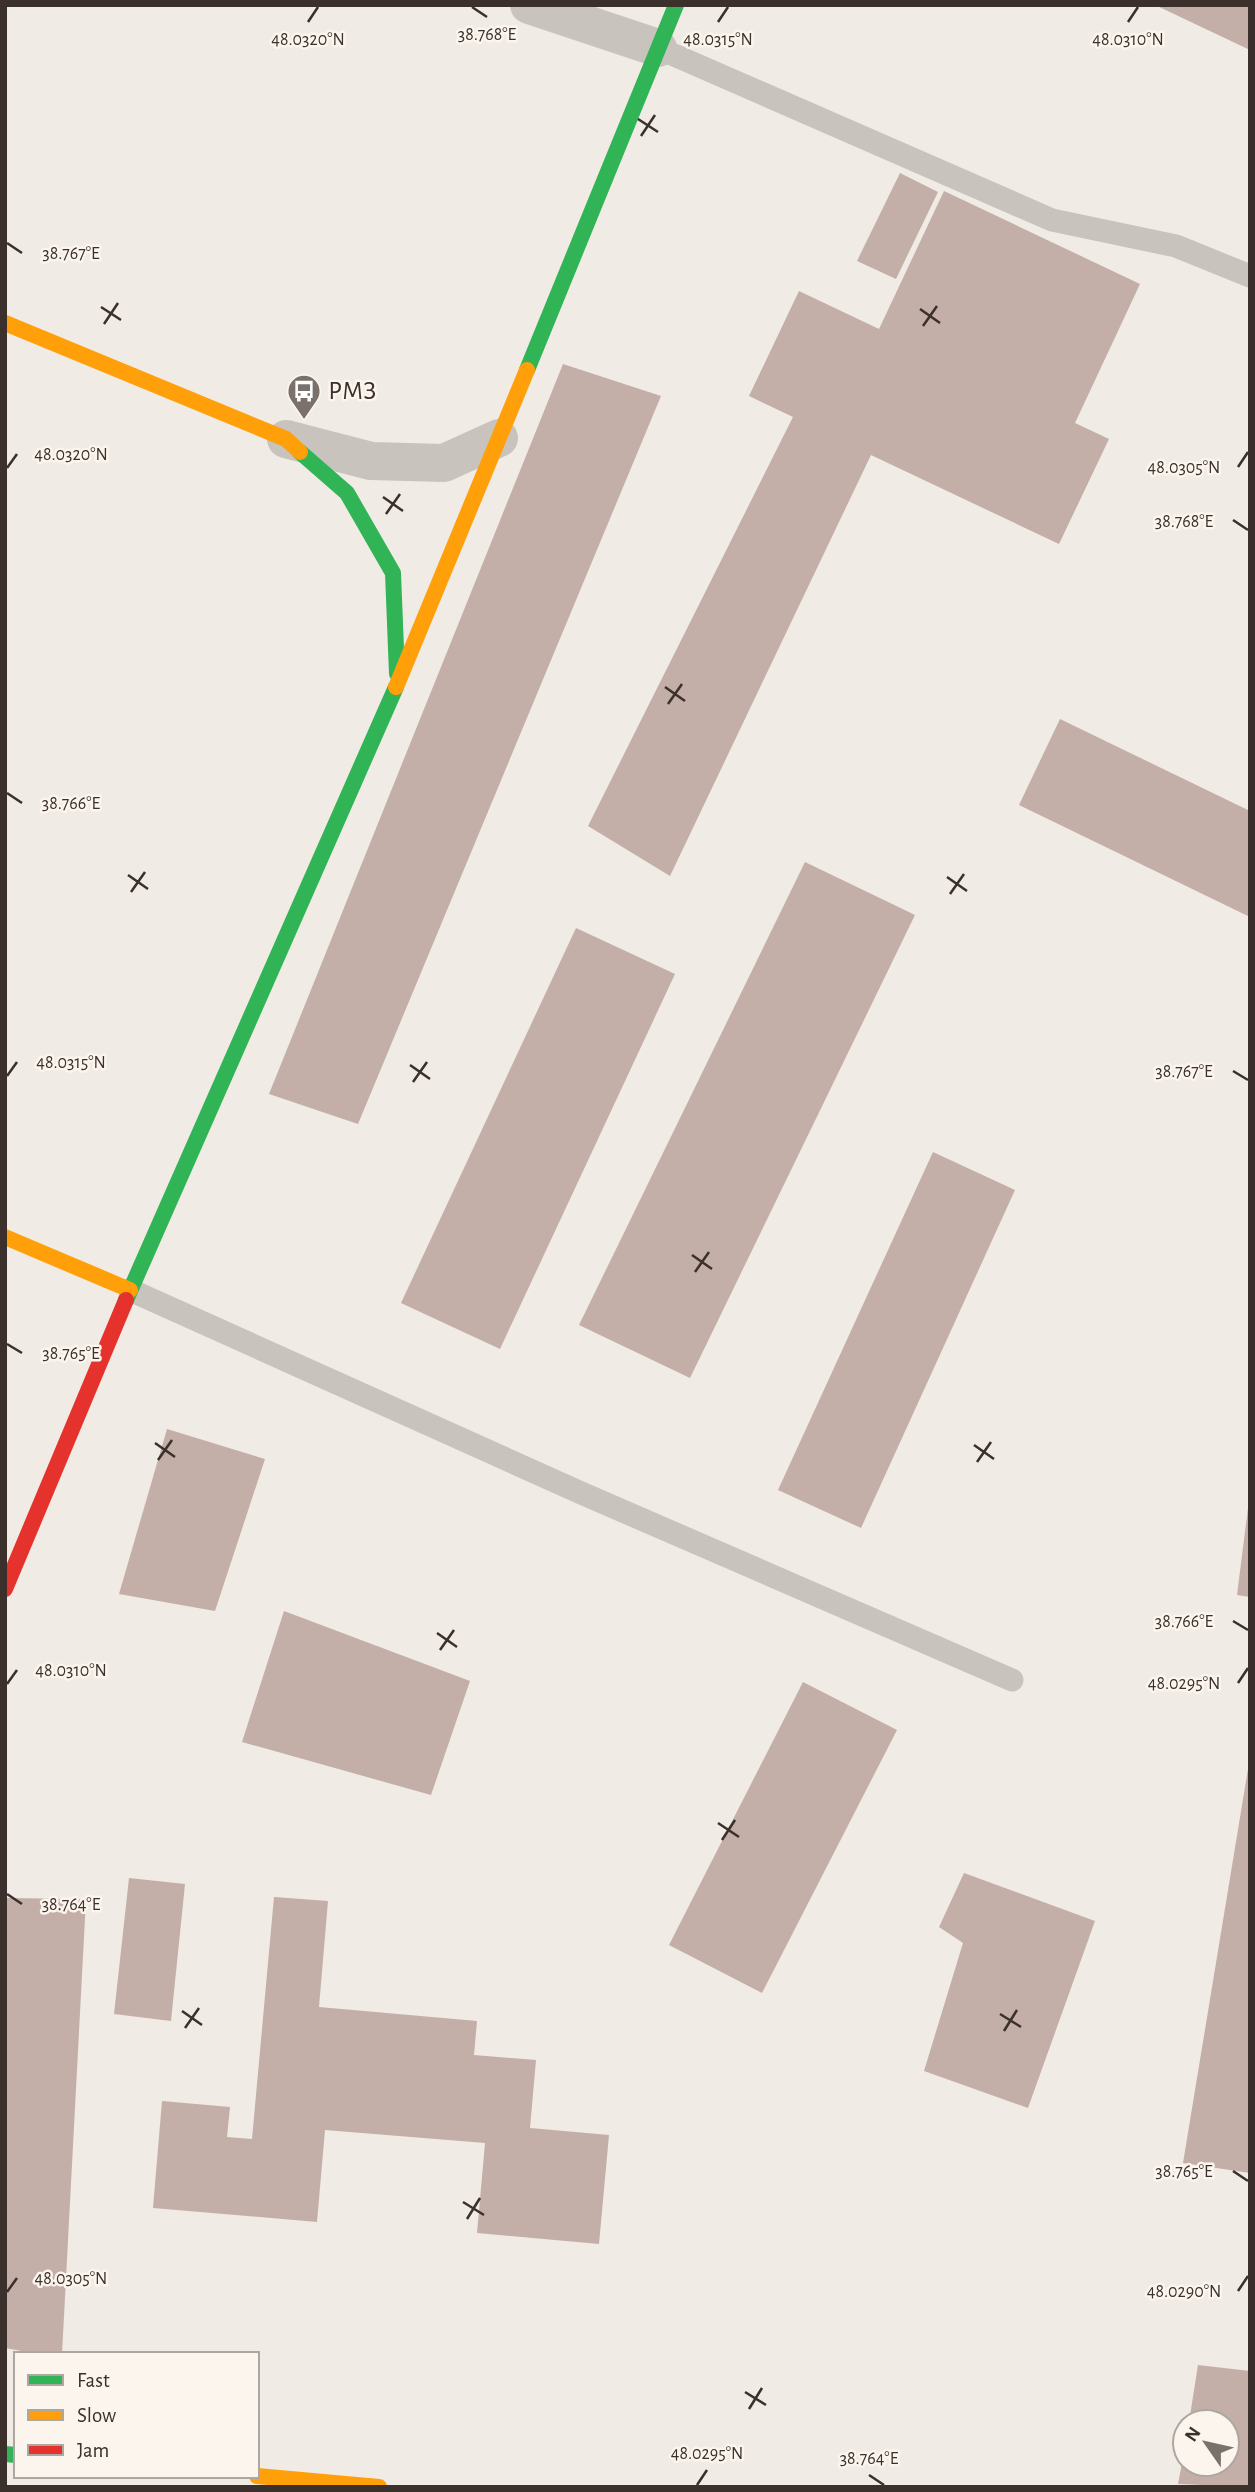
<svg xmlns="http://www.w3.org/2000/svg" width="1255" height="2492" font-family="'Alegreya Sans',sans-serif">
	<rect width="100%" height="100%" fill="#f0ebe5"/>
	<g fill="#c3afa7">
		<polygon points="1155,5 1250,5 1250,50"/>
		<polygon points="900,173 938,192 896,279 857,261"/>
		<polygon points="944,191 1140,284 1075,423 1109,439 1059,544 871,455 670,876 588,826 793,417 749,396 799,291 879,329"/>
		<polygon points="563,364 661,396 358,1124 269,1094"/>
		<polygon points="1060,719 1250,811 1250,917 1019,805"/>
		<polygon points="805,862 915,915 690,1378 579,1325"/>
		<polygon points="576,928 675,974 500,1349 401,1303"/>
		<polygon points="933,1152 1015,1190 861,1528 778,1490"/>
		<polygon points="167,1429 265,1459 215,1611 119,1594"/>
		<polygon points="1248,1508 1250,1509 1250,1597 1237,1595"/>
		<polygon points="284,1611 470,1681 431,1795 242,1742"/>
		<polygon points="803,1682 897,1730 762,1993 669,1945"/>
		<polygon points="1248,1769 1250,1769 1250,2173 1183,2163"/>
		<polygon points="964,1873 1095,1921 1028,2108 924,2071 963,1943 939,1927"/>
		<polygon points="129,1878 185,1884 171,2021 114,2014"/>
		<polygon points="274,1897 328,1901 319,2007 477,2021 474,2055 536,2060 530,2128 609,2135 599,2244 477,2233 485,2143 325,2130 317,2222 153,2208 162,2101 230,2107 227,2137 252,2139"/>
		<polygon points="5,1898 86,1899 62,2354 38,2354 5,2348"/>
		<polygon points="1198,2365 1250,2371 1250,2487 1178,2484 1184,2453 1185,2464 1227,2464 1227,2422 1189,2422"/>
	</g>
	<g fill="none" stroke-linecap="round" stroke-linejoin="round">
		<g stroke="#c9c3be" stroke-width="23">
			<polyline points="658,48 1052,220 1176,246 1250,276"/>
			<polyline points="130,1290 579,1492 1012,1680"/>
		</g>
		<g stroke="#c9c3be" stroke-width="38">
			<polyline points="529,5 658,48"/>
			<polyline points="286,439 371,461 444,463 499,438"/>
		</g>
		<g stroke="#30b455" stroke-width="16">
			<polyline points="527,370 676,5"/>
			<polyline points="300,452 347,493 393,573 397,674"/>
			<polyline points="126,1300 396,687"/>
			<polyline points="5,2454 16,2455"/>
		</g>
		<g stroke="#ff9f0a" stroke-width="16">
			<polyline points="5,323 286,439 300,452"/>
			<polyline points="396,687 527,370"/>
			<polyline points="5,1237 130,1290"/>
			<polyline points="257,2476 379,2487"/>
		</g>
		<polyline stroke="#e5322d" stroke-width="16" points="5,1589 126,1300"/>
	</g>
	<path fill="none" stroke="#3b302b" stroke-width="2.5" d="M472 7 487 17M308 22 318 7M718 22 728 7M1128 22 1138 7M638 119 658 132M641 136 655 115M7 243 22 253M101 307 121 320M920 309 940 323M104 324 118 303M923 326 937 306M1238 467 1248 452M7 468 17 454M383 497 403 511M386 514 400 494M1233 520 1248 530M665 687 685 701M668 704 682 684M7 793 22 803M128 875 148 889M947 877 967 891M131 892 145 872M950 894 964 874M410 1065 430 1079M1233 1071 1248 1080M7 1076 17 1062M413 1082 427 1062M692 1255 712 1269M695 1272 709 1252M7 1344 22 1353M155 1443 175 1457M974 1445 994 1459M158 1460 172 1440M977 1462 991 1442M1233 1621 1248 1630M437 1633 457 1647M440 1650 454 1630M1238 1683 1248 1668M7 1684 17 1670M718 1823 739 1837M722 1840 735 1820M7 1894 22 1904M182 2011 202 2025M1000 2014 1021 2027M185 2028 199 2008M1004 2031 1017 2010M1233 2171 1248 2181M463 2202 484 2215M467 2219 480 2198M1238 2291 1248 2276M7 2292 17 2278M745 2392 766 2405M749 2409 762 2388M869 2475 884 2485M697 2485 707 2470"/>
	<defs>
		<symbol id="bus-pin" viewBox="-11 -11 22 30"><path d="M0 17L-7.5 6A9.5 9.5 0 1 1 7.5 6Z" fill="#7a716c" stroke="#fbf5ee"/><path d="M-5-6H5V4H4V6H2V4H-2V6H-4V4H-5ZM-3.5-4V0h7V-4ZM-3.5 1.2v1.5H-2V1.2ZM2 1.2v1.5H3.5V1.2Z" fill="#fff"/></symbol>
	</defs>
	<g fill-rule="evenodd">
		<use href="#bus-pin" x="285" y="372" width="38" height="52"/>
	</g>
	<g text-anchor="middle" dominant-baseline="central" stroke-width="5" stroke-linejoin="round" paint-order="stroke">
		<g font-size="26" fill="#3b302b" stroke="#fbf5ee" text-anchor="start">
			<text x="328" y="391">РМЗ</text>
		</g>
	</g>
	<g font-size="18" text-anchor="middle" fill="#3b302b" stroke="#fbf5ee" stroke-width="5" stroke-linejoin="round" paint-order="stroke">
		<text x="487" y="40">38.768°E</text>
		<text x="308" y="45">48.0320°N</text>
		<text x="718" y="45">48.0315°N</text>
		<text x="1128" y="45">48.0310°N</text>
		<text x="71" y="259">38.767°E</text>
		<text x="71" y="460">48.0320°N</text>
		<text x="1184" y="473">48.0305°N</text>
		<text x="1184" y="527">38.768°E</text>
		<text x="71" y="809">38.766°E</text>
		<text x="71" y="1068">48.0315°N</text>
		<text x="1184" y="1077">38.767°E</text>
		<text x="71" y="1359">38.765°E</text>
		<text x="1184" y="1627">38.766°E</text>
		<text x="71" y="1676">48.0310°N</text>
		<text x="1184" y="1689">48.0295°N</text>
		<text x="71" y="1910">38.764°E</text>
		<text x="1184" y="2177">38.765°E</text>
		<text x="71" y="2284">48.0305°N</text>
		<text x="1184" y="2297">48.0290°N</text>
		<text x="707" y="2459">48.0295°N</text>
		<text x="869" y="2464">38.764°E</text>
	</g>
	<rect width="1255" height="2492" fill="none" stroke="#3b302b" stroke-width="14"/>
	<rect x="14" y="2352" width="245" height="126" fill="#fbf5ee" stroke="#aea6a0" stroke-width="2"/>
	<rect x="28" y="2375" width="35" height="10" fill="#30b455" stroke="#aea6a0" stroke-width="2"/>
	<text x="77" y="2387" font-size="21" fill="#3b302b">Fast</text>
	<rect x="28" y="2410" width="35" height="10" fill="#ff9f0a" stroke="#aea6a0" stroke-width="2"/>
	<text x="77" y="2422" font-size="21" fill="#3b302b">Slow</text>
	<rect x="28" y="2445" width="35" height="10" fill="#e5322d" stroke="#aea6a0" stroke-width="2"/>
	<text x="77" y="2457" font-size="21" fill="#3b302b">Jam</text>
	<g transform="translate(1206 2443) rotate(304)"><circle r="33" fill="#fbf5ee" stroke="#aea6a0" stroke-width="2"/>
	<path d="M0-5L12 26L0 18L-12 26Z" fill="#7a716c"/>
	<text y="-10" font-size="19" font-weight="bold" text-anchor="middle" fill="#3b302b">N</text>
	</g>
</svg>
